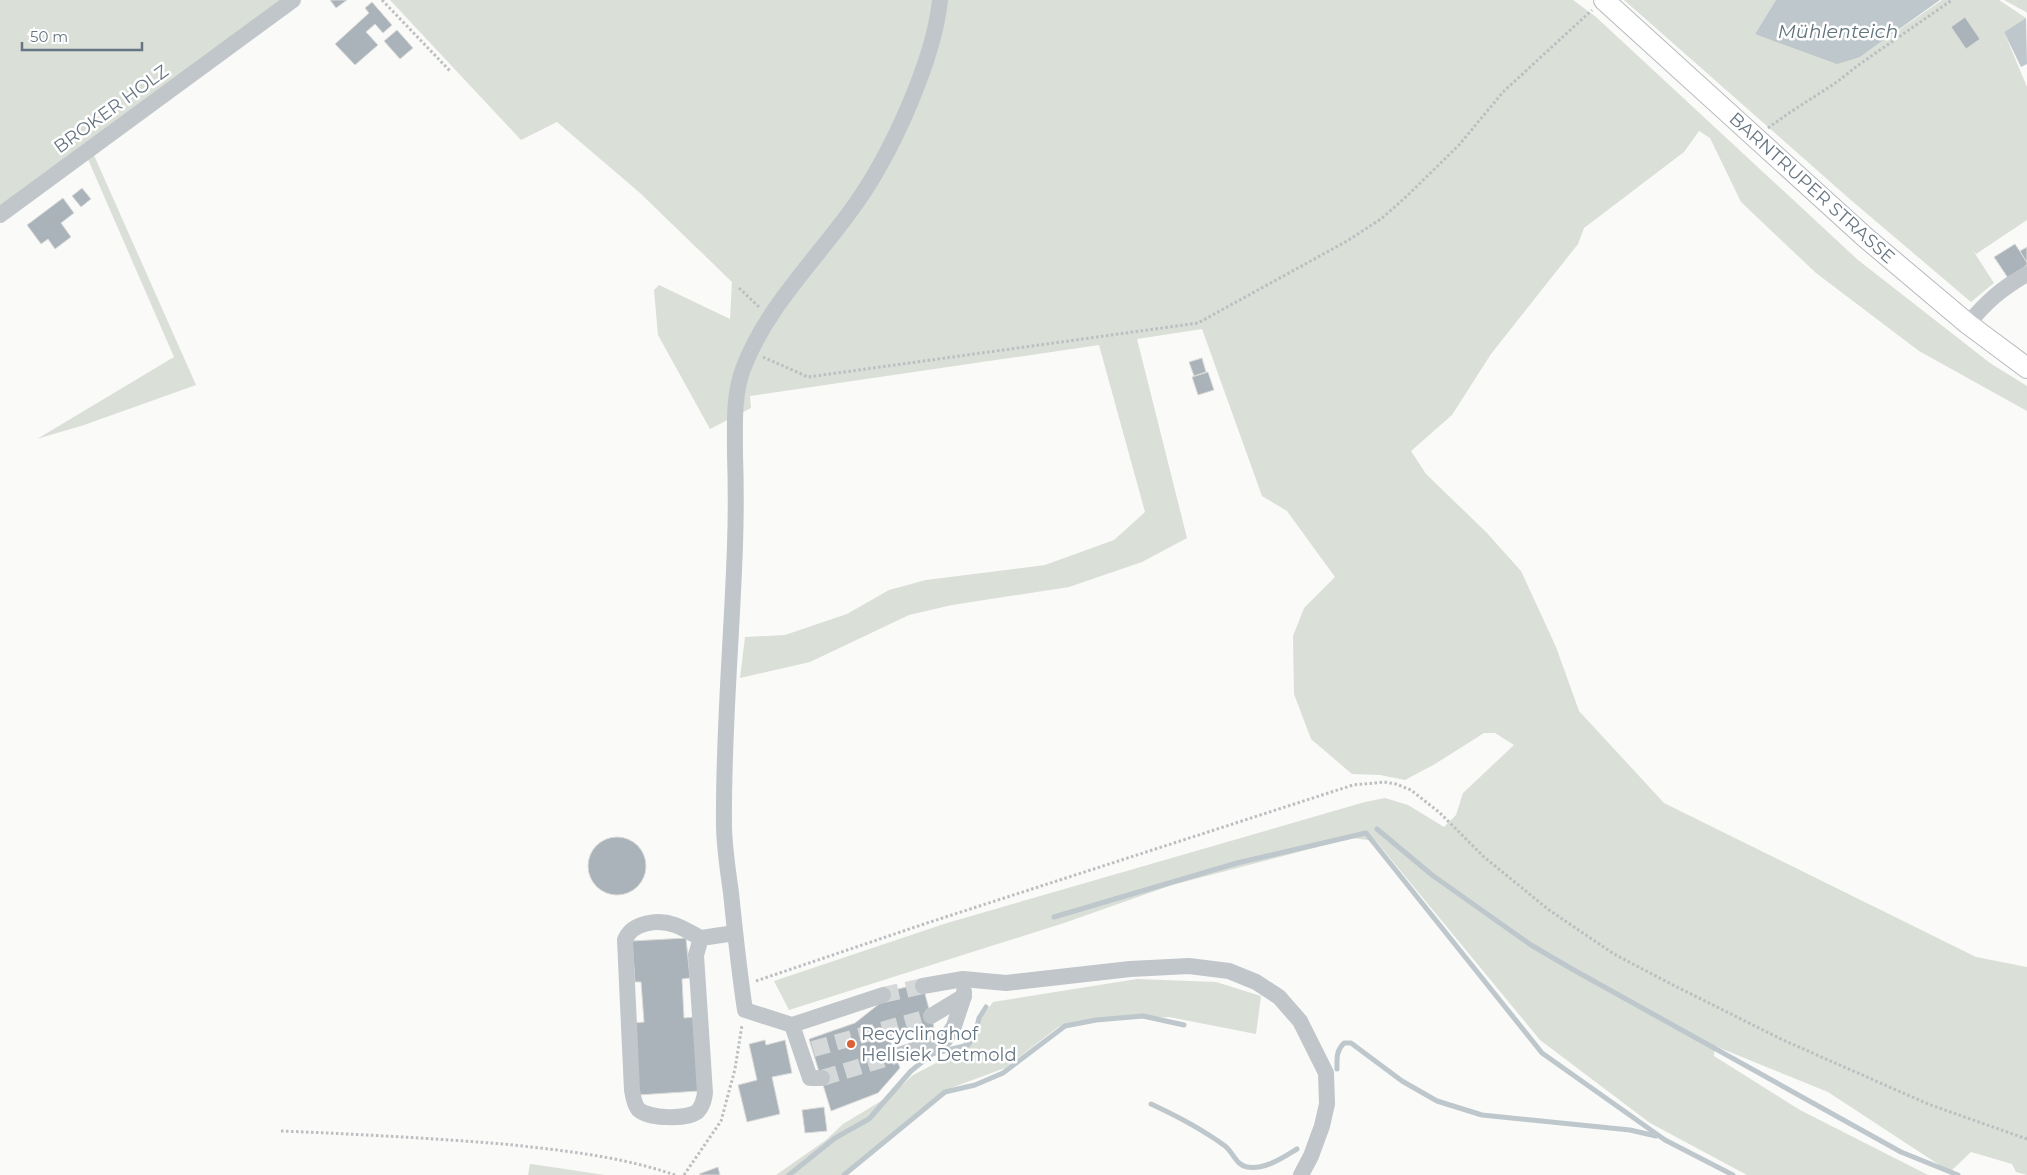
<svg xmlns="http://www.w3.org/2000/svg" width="2027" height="1175" font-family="Montserrat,sans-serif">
	<rect width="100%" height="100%" fill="#fafaf8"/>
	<g fill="#dadfd7">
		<polygon points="0,0 286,0 0,210"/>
		<polygon points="390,0 1573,0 1596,17 1858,260 1990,363 2027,386 2027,411 1919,351 1816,273 1741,202 1710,138 1699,131 1684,152 1584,228 1578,244 1491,354 1452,415 1411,451 1426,474 1486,532 1521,571 1556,647 1579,711 1664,803 1976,957 2027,967 2027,1175 2016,1172 2012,1164 1971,1152 1950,1172 1828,1092 1715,1046 1714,1056 1800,1110 1928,1175 1747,1175 1650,1123 1540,1040 1376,841 1352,838 1172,885 1064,923 789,1010 774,981 947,923 1365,802 1385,798 1408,805 1444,827 1456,815 1463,793 1514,745 1495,733 1484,733 1435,764 1405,780 1380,775 1352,774 1311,739 1294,694 1293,636 1304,608 1335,577 1287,511 1262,496 1202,329 1137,339 1187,538 1142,562 1069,587 952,605 909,615 810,662 740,678 745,637 785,635 847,614 889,590 926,580 1045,565 1114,540 1145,512 1099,345 750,396 751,408 710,429 658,335 654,290 659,285 730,319 732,282 640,193 557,122 521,140"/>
		<polygon points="1624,0 1776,0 1755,34 1860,57 1942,0 1999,0 2026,18 2004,32 2027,87 2027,220 1976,254 1972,249 1994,283 1971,302 1852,201"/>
		<polygon points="2004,0 2027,0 2027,13 2026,12"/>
		<polygon points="93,153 196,385 84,425 37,439 174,357 87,157"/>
		<polygon points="1137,979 1216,982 1261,996 1256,1034 1169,1017 1085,1021 1058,1027 1005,1068 951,1088 919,1110 842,1175 776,1175 826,1140 843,1124 891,1095 913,1075 957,1052 993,1002"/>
		<polygon points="530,1164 531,1164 605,1175 528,1175"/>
	</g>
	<g fill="#bdc7cc">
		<polygon points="1776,0 1940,0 1860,57 1837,64 1755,34"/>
		<polygon points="2026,18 2027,64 2021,67 2004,32"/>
	</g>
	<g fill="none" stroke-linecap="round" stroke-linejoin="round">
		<g stroke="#bdc7cc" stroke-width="5">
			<polyline points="1377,829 1432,875 1531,945 1572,969 1901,1152 1958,1175"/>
			<polyline points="1054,917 1237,863 1366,833 1542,1053 1665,1140 1733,1175"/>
			<path d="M1337 1069C1337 1058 1336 1051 1344 1043H1351L1402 1081 1437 1101 1482 1115 1630 1130 1656 1136"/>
			<path d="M1151 1104C1177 1116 1202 1129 1225 1146 1233 1152 1236 1165 1247 1167 1265 1170 1282 1158 1297 1149"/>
			<polyline points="789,1175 835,1138 869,1119 911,1071 932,1054 968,1045 975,1035 979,1018 986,1007"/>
			<polyline points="844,1175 945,1092 975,1085 1003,1073 1065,1026 1096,1020 1143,1016 1184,1025"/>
		</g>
	</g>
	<g fill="#aab3b9" stroke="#dcdcda">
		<polygon points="330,0 347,0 336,8"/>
		<polygon points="372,2 392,25 383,33 375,24 366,32 378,45 355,65 335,44 369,13 365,8"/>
		<polygon points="1965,17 1980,39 1966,49 1951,27"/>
		<polygon points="397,30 413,48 400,59 384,41"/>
		<polygon points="82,188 91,199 81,207 72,196"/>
		<polygon points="63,198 74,213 61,223 71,237 55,249 48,239 41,244 27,225"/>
		<polygon points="2015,244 2027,262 2027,265 2008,278 1994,257"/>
		<polygon points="2027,247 2027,260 2026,261 2020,251"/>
		<polygon points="1202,358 1206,372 1194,376 1189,362"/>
		<polygon points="1208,372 1214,390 1198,395 1192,377"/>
		<circle cx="617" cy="866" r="29"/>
		<polygon points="686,938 690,978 682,979 684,1018 694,1017 699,1091 638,1095 634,1023 644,1022 641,982 635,982 632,941"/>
		<polygon points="922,983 934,1027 889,1038 900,1068 878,1093 831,1111 809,1039 855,1023 884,1000 882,993"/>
		<polygon points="765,1040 766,1045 785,1040 792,1073 772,1077 780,1114 747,1122 738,1085 757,1080 749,1044"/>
		<polygon points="824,1107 827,1131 805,1133 802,1110"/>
		<polygon points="718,1167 720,1175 700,1175 699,1174"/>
	</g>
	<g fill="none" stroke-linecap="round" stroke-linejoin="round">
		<g stroke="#d5d9da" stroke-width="16" stroke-dasharray="16 8" stroke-linecap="butt">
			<polyline points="883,995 923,986"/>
			<polyline points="813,1049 931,1016"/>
			<polyline points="822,1078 895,1056"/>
		</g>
		<defs>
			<polyline id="major" points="1604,0 1866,238 1968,324 2027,368"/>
		</defs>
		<use href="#major" stroke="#b5babe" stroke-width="22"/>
		<g stroke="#bcbfc2" stroke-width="3" stroke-dasharray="2.5 2.5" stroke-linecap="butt">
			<polyline points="382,0 451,72"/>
			<polyline points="1768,128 1789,113 1837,82 1857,66 1952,0"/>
			<polyline points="739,288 759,307"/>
			<polyline points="763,357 808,377 1198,323 1347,241 1381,219 1407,196 1459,145 1503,92 1592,10"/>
			<polyline points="756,981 927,923 1353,785 1384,782 1396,784 1411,790 1440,813 1484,857 1549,910 1614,954 1673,985 1783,1040 1928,1104 2027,1139"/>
			<path d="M281 1131C355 1134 429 1138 503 1144 560 1150 620 1156 675 1175"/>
			<polyline points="684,1175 721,1121 735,1069 742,1025"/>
		</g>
		<g stroke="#c1c6ca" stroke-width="16">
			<polyline points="0,215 293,0"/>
			<path d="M1968 324C1986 302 2002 288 2027 274"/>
			<path d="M701 938C692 934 684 928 675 925 658 919 632 922 625 940L632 1090C633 1096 634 1104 638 1109 648 1119 688 1120 698 1111 703 1105 704 1100 705 1093L696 955 701 938 735 933"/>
			<polyline points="923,986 963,979 1006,983 1130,969 1189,966 1229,971 1256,982 1279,997 1300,1021 1326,1073 1327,1104 1322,1126 1311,1156 1301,1175"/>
			<path d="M883 995 792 1025 745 1010C739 971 735 932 731 893 728 870 724 847 724 824 723 731 732 638 735 545 736 515 736 485 735 454 735 427 733 396 743 369 767 305 819 257 857 202 892 152 934 60 940 0"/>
			<polyline points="931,1016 964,996 964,992"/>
			<polyline points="792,1025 810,1078 822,1078"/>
			<polyline points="895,1056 945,1040 954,1026 964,996"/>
		</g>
		<use href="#major" stroke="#fff" stroke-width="20"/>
	</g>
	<circle fill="#dc6136" stroke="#fff" stroke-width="2" cx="851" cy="1044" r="5"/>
	<g text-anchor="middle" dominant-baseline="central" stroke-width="5" stroke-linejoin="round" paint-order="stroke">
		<g font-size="18" fill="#667582" stroke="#fff">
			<text transform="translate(111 109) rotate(-36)">BROKER HOLZ</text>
			<text transform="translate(1812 188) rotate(42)">BARNTRUPER STRASSE</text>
		</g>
		<g font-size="18" fill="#667582" stroke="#fff" text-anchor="start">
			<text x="861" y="1034">Recyclinghof<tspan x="861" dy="21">Hellsiek Detmold</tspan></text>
		</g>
		<g font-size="19" font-style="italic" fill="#61737b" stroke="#fff">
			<text x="1838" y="31">Mühlenteich</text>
		</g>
	</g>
	<path d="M22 42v8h120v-8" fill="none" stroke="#667582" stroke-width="2.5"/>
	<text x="30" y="42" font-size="15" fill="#667582" stroke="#ffffff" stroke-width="4" paint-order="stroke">50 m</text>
</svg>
